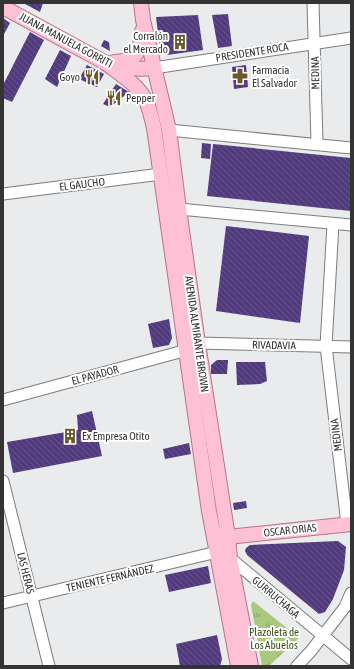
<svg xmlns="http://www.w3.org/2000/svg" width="354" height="669" font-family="'Asap Condensed',sans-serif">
	<defs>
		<pattern id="park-tufts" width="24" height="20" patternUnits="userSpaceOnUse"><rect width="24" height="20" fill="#abc87f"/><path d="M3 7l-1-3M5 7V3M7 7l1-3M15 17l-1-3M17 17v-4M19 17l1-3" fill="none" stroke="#8ca369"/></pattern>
		<pattern id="building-back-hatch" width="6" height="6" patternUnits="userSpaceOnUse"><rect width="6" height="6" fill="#513a7f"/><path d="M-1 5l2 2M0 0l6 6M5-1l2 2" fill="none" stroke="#68558c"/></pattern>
	</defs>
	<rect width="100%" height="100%" fill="#eaebec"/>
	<polygon fill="url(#park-tufts)" points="253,601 298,637 298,639 269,666 262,666 251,605"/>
	<g fill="url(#building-back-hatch)">
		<polygon points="25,3 43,3 40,12 25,4"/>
		<polygon points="228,14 232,46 218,48 212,15"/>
		<polygon points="198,15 203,50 167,55 160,51 156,17"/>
		<polygon points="3,18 10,23 3,36"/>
		<polygon points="30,32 44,40 12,102 3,98 3,85"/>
		<polygon points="104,40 109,42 110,51 101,46"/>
		<polygon points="60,50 71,56 57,87 45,79"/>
		<polygon points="87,65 104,74 97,87 79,79"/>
		<polygon points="246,65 248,87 234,89 232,67"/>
		<polygon points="116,84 129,92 110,107 103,104"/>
		<polygon points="202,143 211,144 210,159 201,158"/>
		<polygon points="213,144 351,158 351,211 207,196"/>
		<polygon points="226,226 309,236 300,323 216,311"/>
		<polygon points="169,319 172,338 169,345 153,348 148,324"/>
		<polygon points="217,360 228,360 227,374 211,374 211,365"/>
		<polygon points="236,362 265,362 267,381 260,384 237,385"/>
		<polygon points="92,411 102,456 13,473 7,442 78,430 77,415"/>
		<polygon points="189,443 191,454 165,459 163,449"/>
		<polygon points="246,501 247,508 234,510 233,503"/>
		<polygon points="338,541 346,547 344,570 333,599 325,612 319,614 247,555 245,551 246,548 250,545"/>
		<polygon points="208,566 211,583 169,592 165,575"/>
		<polygon points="217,635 222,659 220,666 180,666 176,644"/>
	</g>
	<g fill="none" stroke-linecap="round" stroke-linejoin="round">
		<defs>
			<g id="minor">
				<polyline points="313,3 317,143"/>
				<polyline points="154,68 351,38"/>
				<polyline points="169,130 351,148"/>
				<polyline points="3,194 161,174"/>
				<polyline points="179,209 351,225"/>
				<polyline points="333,224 326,346 347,524"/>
				<polyline points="3,400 187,350 198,343 351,347"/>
				<polyline points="3,481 49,666"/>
				<polyline points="3,603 217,552 230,558 351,659"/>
				<polyline points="297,666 311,651 345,607 351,593"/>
			</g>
			<g id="major">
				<polyline points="141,3 143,20 169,130 179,209 198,343 228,537 230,558 251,666"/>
				<path d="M3 7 104 62C120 68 137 70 154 68"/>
				<path d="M104 62C120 74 139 85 147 103 150 111 152 120 154 128L209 511 238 666"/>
				<path d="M114 62C138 61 140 52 142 31"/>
				<polyline points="220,535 228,537 351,524"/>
			</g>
		</defs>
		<use href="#minor" stroke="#7c7c7d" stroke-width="13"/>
		<use href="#major" stroke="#b7748a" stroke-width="16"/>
		<use href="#minor" stroke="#fff" stroke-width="11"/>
		<use href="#major" stroke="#fec0d4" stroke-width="14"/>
	</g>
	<defs>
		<symbol id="building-bare" viewBox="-9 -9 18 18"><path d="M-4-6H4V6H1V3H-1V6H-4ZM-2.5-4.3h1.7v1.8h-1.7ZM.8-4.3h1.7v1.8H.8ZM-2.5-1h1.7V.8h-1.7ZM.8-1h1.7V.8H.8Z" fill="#6a5a28" stroke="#fff" stroke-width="2.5" paint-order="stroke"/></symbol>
		<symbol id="pharmacy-bare" viewBox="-9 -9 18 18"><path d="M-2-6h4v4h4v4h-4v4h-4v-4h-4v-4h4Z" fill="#6a5a28" stroke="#fff" stroke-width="2.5" paint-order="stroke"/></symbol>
		<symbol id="restaurant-bare" viewBox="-9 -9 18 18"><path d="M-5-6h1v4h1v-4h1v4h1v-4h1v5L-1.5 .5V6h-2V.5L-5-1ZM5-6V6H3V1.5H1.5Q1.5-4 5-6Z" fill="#6a5a28" stroke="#fff" stroke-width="2.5" paint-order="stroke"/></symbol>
	</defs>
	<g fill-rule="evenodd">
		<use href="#building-bare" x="169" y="31" width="22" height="22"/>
		<use href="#pharmacy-bare" x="229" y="65" width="22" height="22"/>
		<use href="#restaurant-bare" x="81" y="66" width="22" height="22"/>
		<use href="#restaurant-bare" x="103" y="87" width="22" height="22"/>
		<use href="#building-bare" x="59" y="425" width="22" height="22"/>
	</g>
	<g text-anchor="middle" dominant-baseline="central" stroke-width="4" stroke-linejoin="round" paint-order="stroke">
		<g font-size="11" fill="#343434" stroke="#fff" text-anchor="start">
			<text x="168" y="36" text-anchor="end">Corralón<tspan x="168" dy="13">el Mercado</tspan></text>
			<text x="252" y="70">Farmacia<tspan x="252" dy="13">El Salvador</tspan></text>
			<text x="80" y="77" text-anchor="end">Goyo</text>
			<text x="126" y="98">Pepper</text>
			<text x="82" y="436">Ex Empresa Otito</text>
		</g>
		<g font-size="11" fill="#343434" stroke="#fff">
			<text transform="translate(66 40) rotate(28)">JUANA MANUELA GORRITI</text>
			<text transform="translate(252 52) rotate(-9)">PRESIDENTE ROCA</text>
			<text transform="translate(315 73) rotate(-91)">MEDINA</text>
			<text transform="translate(82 184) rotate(-7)">EL GAUCHO</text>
			<text transform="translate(197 334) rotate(82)">AVENIDA ALMIRANTE BROWN</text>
			<text transform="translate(274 345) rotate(1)">RIVADAVIA</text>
			<text transform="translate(95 375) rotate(-15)">EL PAYADOR</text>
			<text transform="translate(336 435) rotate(-97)">MEDINA</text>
			<text transform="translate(290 530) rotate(-6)">OSCAR ORIAS</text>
			<text transform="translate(26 573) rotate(76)">LAS HERAS</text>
			<text transform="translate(110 578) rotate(-13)">TENIENTE FERNÁNDEZ</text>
			<text transform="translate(276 597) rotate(40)">GURRUCHAGA</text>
		</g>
		<g font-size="11" fill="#3b4f15" stroke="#fff">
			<text x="274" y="632">Plazoleta de<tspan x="274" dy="13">Los Abuelos</tspan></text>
		</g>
	</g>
	<rect width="354" height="669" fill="none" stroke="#343434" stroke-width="8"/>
</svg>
